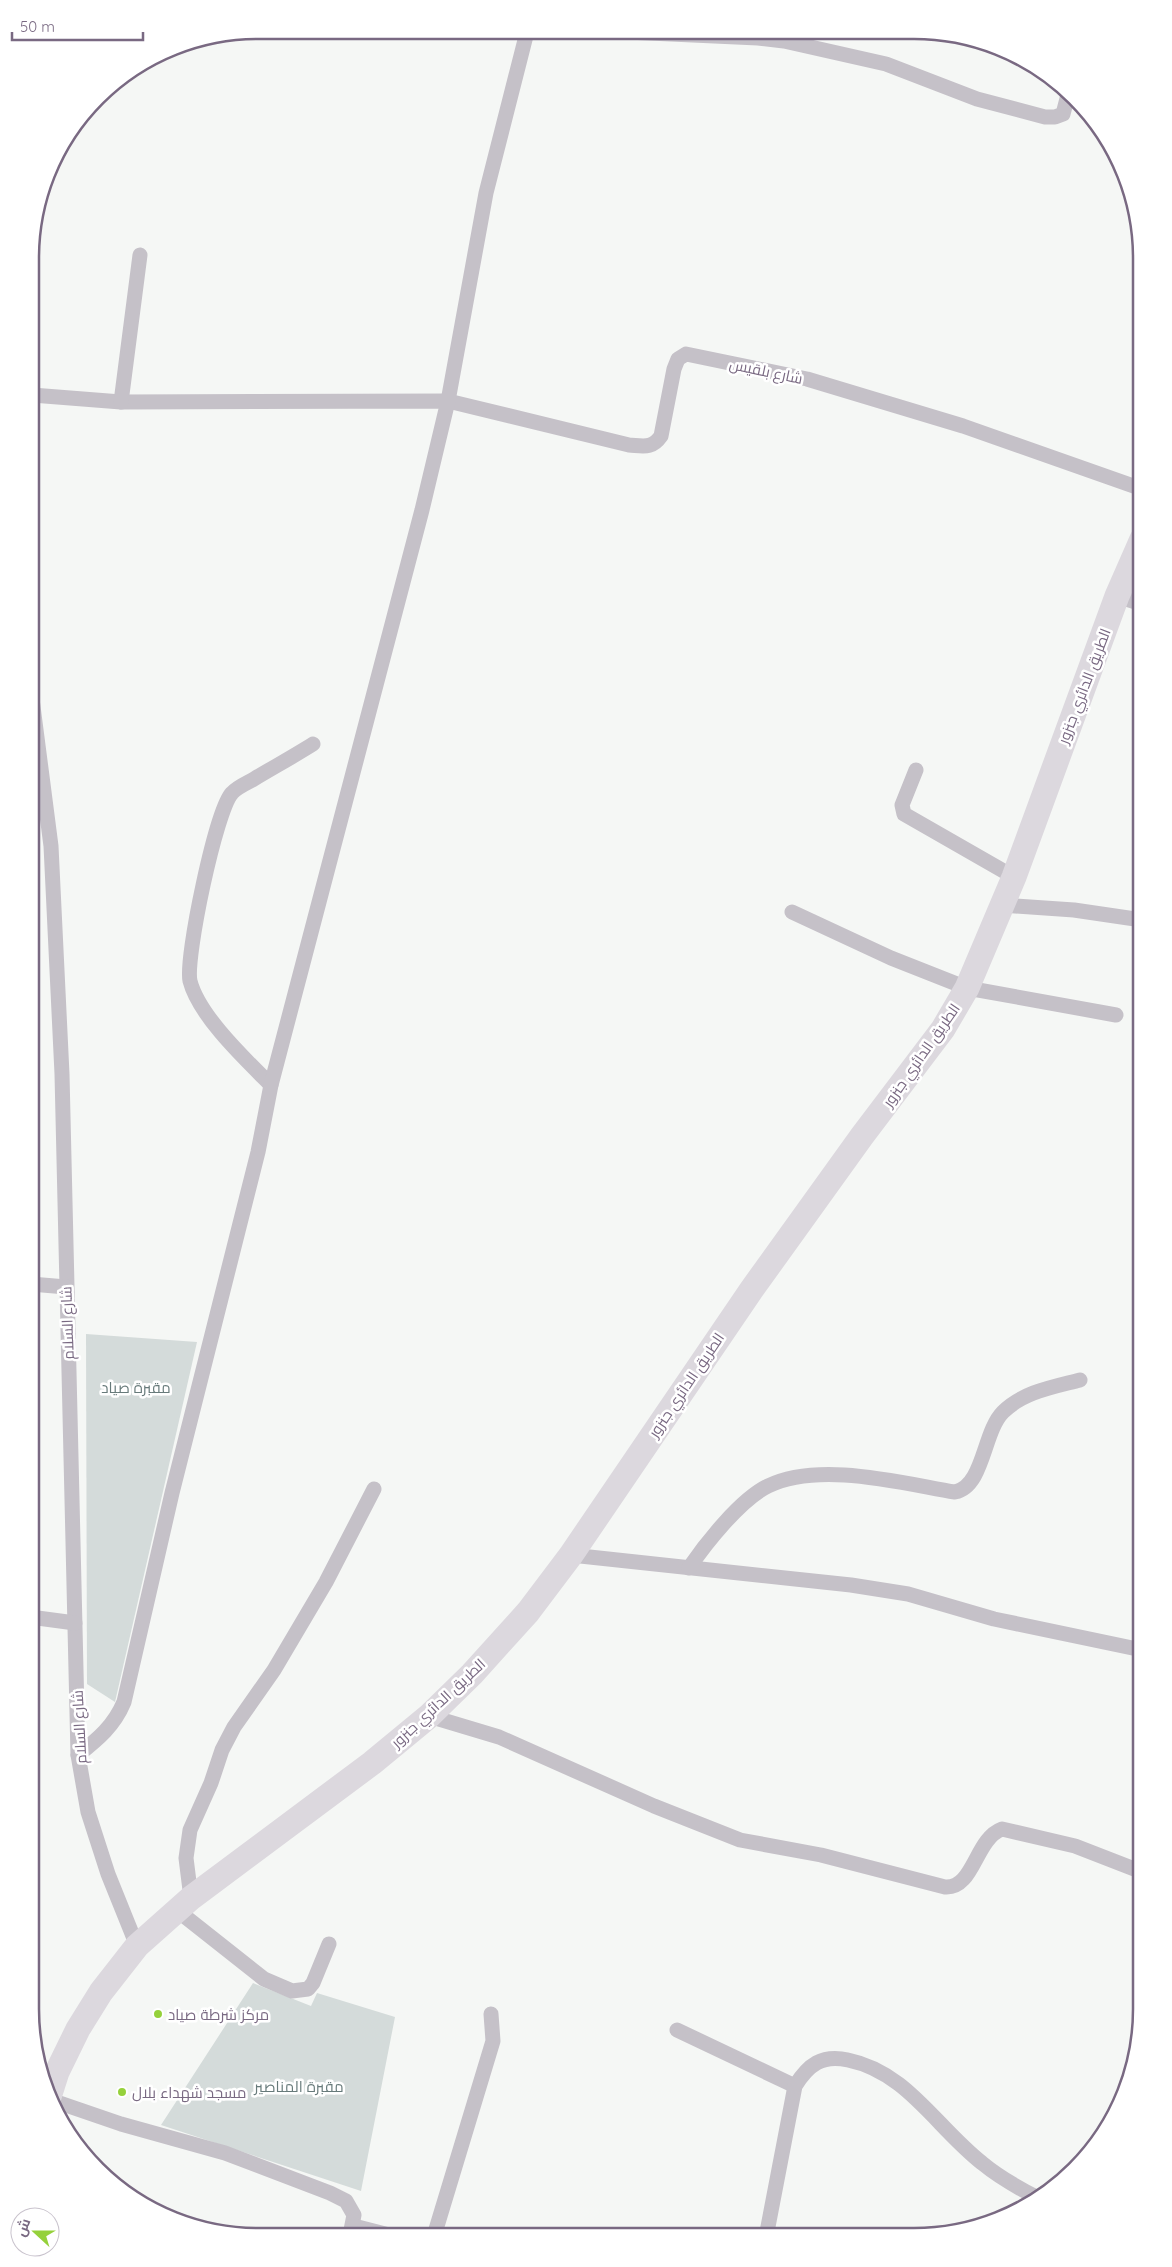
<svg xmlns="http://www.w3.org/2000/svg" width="1172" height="2267" font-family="Quicksand,Cairo,sans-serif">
	<rect width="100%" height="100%" fill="#f5f7f5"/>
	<g fill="#d4dbda">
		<polygon points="86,1334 197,1342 115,1702 87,1684"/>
		<polygon points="253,1983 311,2006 317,1993 395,2017 361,2191 161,2125"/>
	</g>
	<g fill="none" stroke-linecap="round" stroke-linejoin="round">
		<g stroke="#c5c1c8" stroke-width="15">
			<polyline points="627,32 758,38 784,41 886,64 977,99 1045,117 1055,117 1063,114 1069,91"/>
			<path d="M32 395 121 402 448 401 629 445C644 446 652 449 661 436L674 369 678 359 686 354 807 379 963 426 1142 489"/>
			<polyline points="121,402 140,255"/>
			<polyline points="1117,596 1142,604"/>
			<polyline points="31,691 51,846 62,1074 78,1755 88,1812 108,1874 137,1946"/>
			<polyline points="916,770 902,805 904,814 1014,877"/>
			<polyline points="1002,905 1074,910 1142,920"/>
			<polyline points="792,912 891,958 967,988 1116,1015"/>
			<path d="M271 1085C246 1060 199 1016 190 981 185 958 216 810 232 793 237 787 247 783 254 779 274 767 294 756 313 744"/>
			<polyline points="31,1284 66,1287"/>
			<polyline points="571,1555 851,1585 908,1594 994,1619 1142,1650"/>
			<path d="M689 1568C706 1543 741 1499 768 1486 819 1461 901 1483 955 1492 984 1486 983 1432 1003 1412 1023 1392 1053 1387 1080 1380"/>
			<polyline points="30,1617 75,1623"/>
			<path d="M429 1716 499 1737 654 1806 740 1840 821 1855 945 1887C974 1889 975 1839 1002 1829L1075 1846 1142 1872"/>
			<path d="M78 1755C98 1739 114 1726 124 1702L172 1493 258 1152 271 1085 422 510 448 401 486 193 527 32"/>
			<polyline points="191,1898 186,1858 190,1830 211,1783 222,1750 234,1727 274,1670 326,1582 374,1489"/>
			<polyline points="178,1911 264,1979 292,1991 308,1989 313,1983 329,1944"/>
			<polyline points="677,2030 795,2086"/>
			<polyline points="51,2100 121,2124 225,2153 330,2193 346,2201 354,2215 350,2235"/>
			<polyline points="354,2226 389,2235"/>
			<polyline points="434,2236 493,2041 491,2014"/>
			<path d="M766 2237 795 2086C808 2065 822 2054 848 2060 907 2072 936 2127 982 2163 999 2177 1020 2189 1040 2199"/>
		</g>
		<polyline stroke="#dcd8de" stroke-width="25" points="49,2097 57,2072 78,2029 101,1992 137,1946 191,1898 372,1763 429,1716 472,1674 528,1612 571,1555 752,1289 862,1136 943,1029 967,988 1014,877 1117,596 1142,539"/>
	</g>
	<g fill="#95d13b" stroke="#fff" stroke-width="2">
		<circle cx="158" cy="2014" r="5"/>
		<circle cx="122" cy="2092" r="5"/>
	</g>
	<g text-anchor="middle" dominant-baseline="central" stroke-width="5" stroke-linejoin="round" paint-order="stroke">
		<g font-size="15" fill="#796982" stroke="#fff">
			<text transform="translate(766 371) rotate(12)">شارع بلقيس</text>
			<text transform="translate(1084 686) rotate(-69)">الطريق الدائري جنزور</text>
			<text transform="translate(921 1055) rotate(-55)">الطريق الدائري جنزور</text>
			<text transform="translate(67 1323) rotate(-92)">شارع السلام</text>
			<text transform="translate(686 1385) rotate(-56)">الطريق الدائري جنزور</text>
			<text transform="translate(438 1703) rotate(-43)">الطريق الدائري جنزور</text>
			<text transform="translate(79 1727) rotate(-93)">شارع السلام</text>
		</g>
		<g font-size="15" fill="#677a7a" stroke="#fff">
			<text x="136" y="1387">مقبرة صياد</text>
			<text x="299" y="2086">مقبرة المناصير</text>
		</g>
		<g font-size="15" fill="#796982" stroke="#fff" text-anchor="start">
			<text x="168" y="2014">مركز شرطة صياد</text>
			<text x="132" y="2092">مسجد شهداء بلال</text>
		</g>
	</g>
	<path d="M0 0H1172V2267H0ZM258 39H914A219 219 0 0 1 1133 258V2009A219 219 0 0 1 914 2228H258A219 219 0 0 1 39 2009V258A219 219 0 0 1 258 39Z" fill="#fff" fill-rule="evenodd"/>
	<path fill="none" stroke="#796982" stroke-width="2.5" d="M258 39H914A219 219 0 0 1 1133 258V2009A219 219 0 0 1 914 2228H258A219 219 0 0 1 39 2009V258A219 219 0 0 1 258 39Z"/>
	<g transform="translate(35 2232) rotate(291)"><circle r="24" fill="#ffffff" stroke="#c9c3cd"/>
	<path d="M0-4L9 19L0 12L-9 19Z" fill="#95d13b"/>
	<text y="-8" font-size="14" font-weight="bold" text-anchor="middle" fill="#796982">ش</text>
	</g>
	<path d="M12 32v8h131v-8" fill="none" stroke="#796982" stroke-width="2.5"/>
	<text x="20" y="32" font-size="15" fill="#796982" stroke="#ffffff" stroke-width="4" paint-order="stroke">50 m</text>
</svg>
